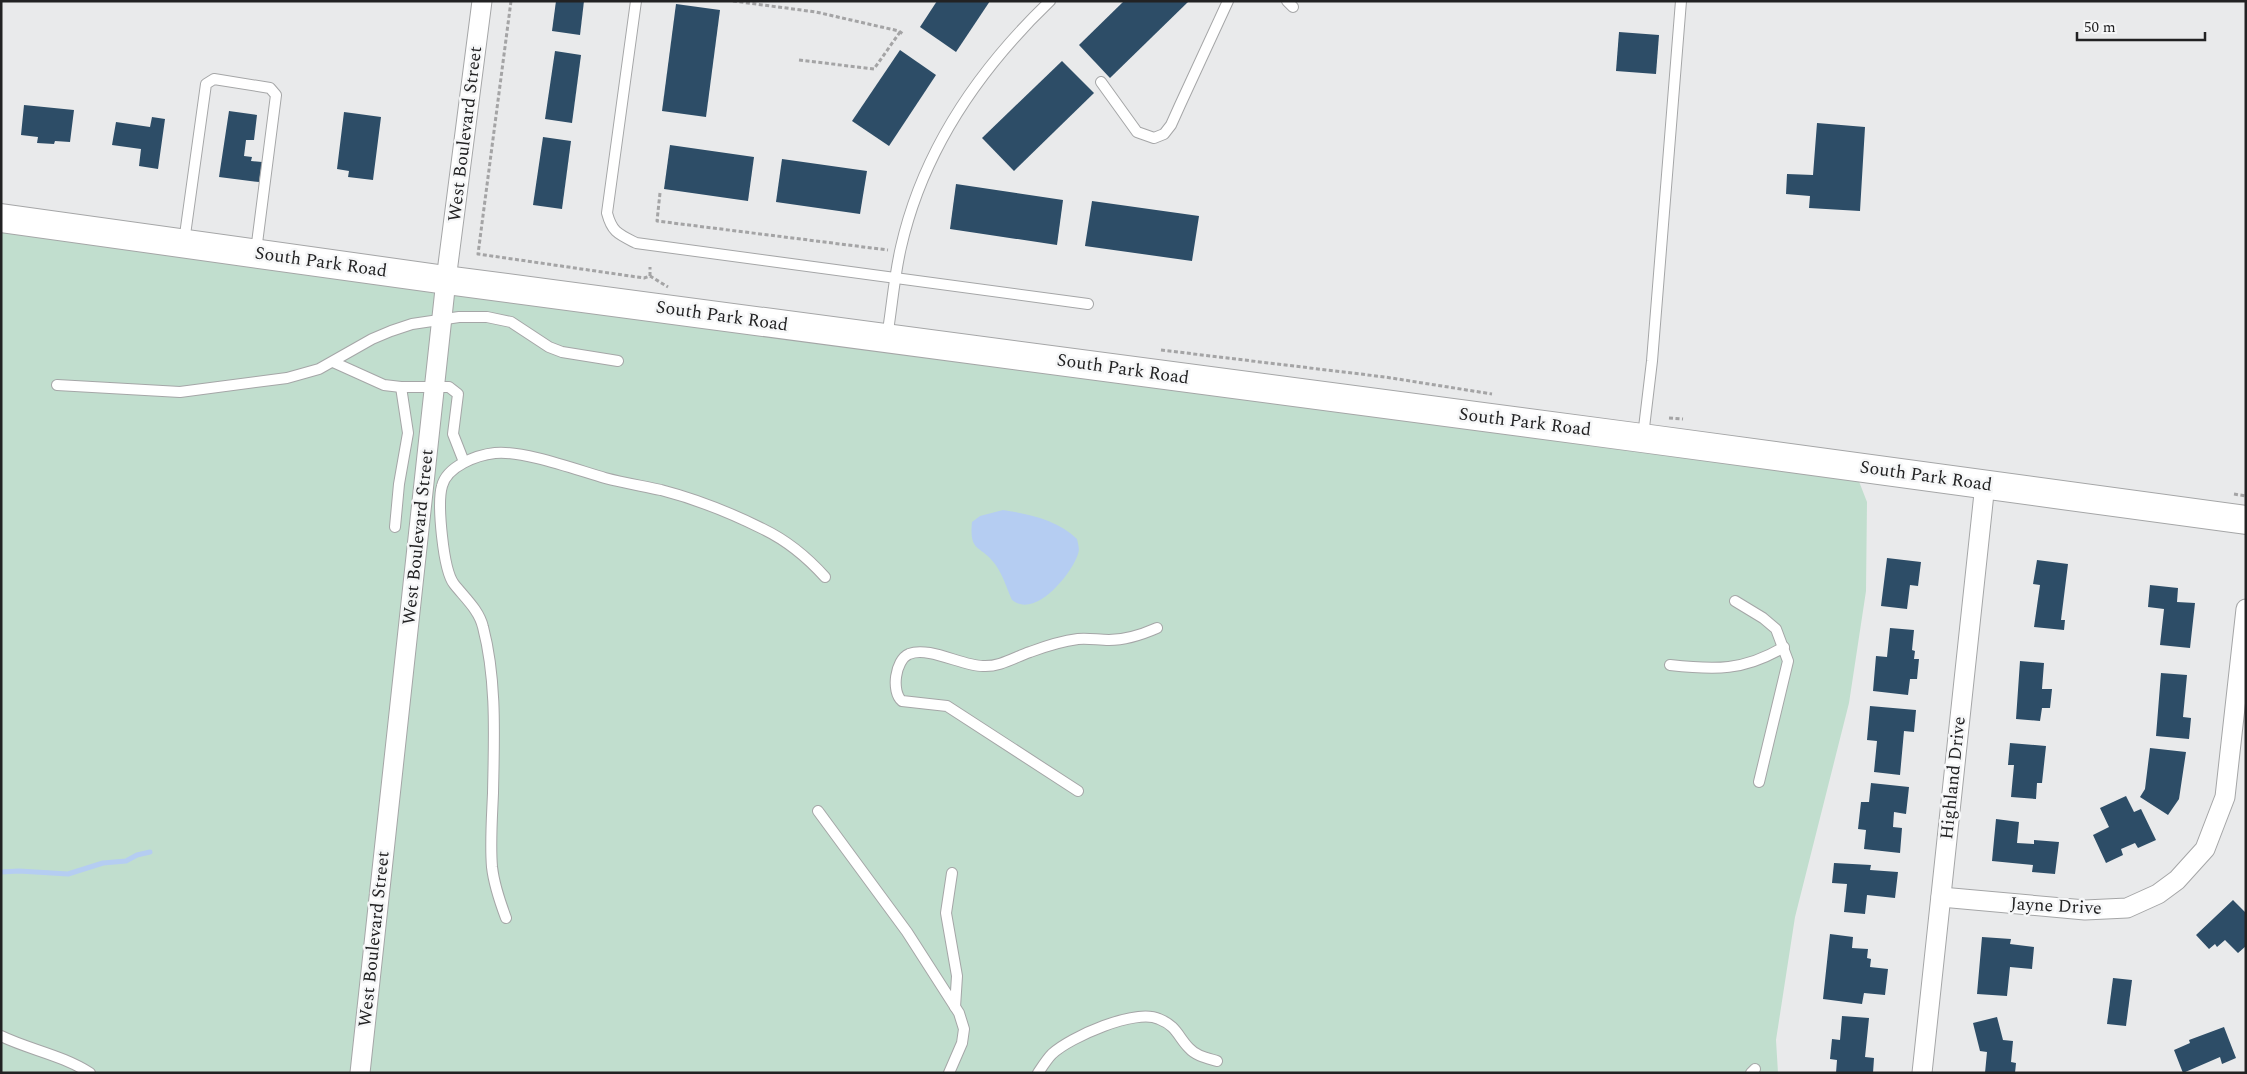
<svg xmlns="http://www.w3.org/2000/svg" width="2247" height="1074" font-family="Spectral,serif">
	<rect width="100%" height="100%" fill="#e9eaeb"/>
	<polygon fill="#c1dece" points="1,216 1853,466 1867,502 1866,591 1849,703 1795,917 1776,1040 1778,1073 1,1073"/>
	<path fill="#b5cdf2" d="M1003 510C1029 514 1058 520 1077 539 1078 544 1080 549 1078 554 1071 575 1035 619 1012 600 1007 589 1003 575 995 564 980 544 969 553 972 522L980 516Z"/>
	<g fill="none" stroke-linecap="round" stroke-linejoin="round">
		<polyline stroke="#b5cdf2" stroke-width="5" points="1,872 19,871 68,874 103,863 126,861 137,855 150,852"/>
	</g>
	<g fill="#2d4d67">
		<polygon points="556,1 584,1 580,35 552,31"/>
		<polygon points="937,1 990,1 956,52 920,27"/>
		<polygon points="1124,1 1189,1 1110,78 1079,45"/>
		<polygon points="676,4 720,10 706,117 662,111"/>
		<polygon points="1619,32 1659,35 1656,74 1616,71"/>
		<polygon points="900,50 936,75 889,146 852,121"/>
		<polygon points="555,51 581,55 572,123 545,119"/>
		<polygon points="1062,61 1094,93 1014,171 982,138"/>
		<polygon points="24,105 74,110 70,142 55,141 54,144 37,143 38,137 21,135"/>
		<polygon points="229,111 257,115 254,140 246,140 244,156 252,157 251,161 262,162 259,182 219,177"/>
		<polygon points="344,112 381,117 373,180 348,177 349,171 337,169"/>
		<polygon points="152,117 165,119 158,169 139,166 141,149 112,145 116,122 150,127"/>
		<polygon points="1817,123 1865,127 1860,211 1809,208 1810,196 1786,194 1787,174 1813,175"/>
		<polygon points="543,137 571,141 562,209 533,205"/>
		<polygon points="670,145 754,157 748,201 664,189"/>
		<polygon points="782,159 867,171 860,214 776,202"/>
		<polygon points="956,184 1063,200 1057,245 950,229"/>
		<polygon points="1092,201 1199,216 1192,261 1085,246"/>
		<polygon points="1887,558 1921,562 1918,586 1910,585 1907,609 1881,606"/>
		<polygon points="2037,560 2068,564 2061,620 2065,620 2064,630 2034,627 2040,585 2033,584"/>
		<polygon points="2150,585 2178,588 2177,602 2195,603 2190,648 2160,645 2164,609 2148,607"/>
		<polygon points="1890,628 1914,630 1912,650 1915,651 1914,659 1919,659 1917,679 1910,679 1908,695 1873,691 1876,656 1887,657"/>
		<polygon points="2020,661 2044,663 2042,689 2052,689 2050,708 2042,708 2040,721 2016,719"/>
		<polygon points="2161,673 2187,675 2183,717 2191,718 2189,739 2156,736"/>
		<polygon points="1870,706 1916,710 1914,732 1904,731 1900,775 1874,772 1877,741 1867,740"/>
		<polygon points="2010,743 2046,746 2042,783 2037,783 2036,799 2011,797 2014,765 2008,765"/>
		<polygon points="2150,748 2186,752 2179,799 2168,815 2140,797 2145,789"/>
		<polygon points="1871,783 1909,787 1906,814 1894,812 1893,827 1902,828 1900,853 1864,849 1866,830 1858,829 1861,802 1869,802"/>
		<polygon points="2126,796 2134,812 2141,809 2156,840 2138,848 2135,843 2121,849 2123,855 2106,863 2093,835 2109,827 2100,808"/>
		<polygon points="1996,819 2019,822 2017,843 2034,844 2034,840 2059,842 2055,874 2032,872 2033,865 1992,861"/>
		<polygon points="1834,863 1871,865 1870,870 1898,872 1895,898 1867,895 1865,914 1844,912 1847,884 1832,883"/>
		<polygon points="2233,900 2246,913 2246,946 2238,953 2225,940 2217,947 2215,944 2209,949 2196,935"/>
		<polygon points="1830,934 1853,937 1852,948 1868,949 1867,958 1871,959 1870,967 1888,969 1885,995 1864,993 1862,1004 1823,999"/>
		<polygon points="1982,937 2011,939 2010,944 2034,947 2032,969 2010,967 2007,996 1977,994"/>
		<polygon points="2113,978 2132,980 2126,1026 2107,1024"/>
		<polygon points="1842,1016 1869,1018 1865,1057 1874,1058 1873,1073 1836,1073 1837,1060 1830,1059 1832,1039 1840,1040"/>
		<polygon points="1997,1017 2003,1040 2013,1041 2011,1062 2016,1063 2015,1073 1985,1073 1987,1052 1980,1051 1973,1023"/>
		<polygon points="2224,1027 2236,1058 2222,1064 2220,1057 2183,1073 2174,1050 2190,1043 2189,1040"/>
	</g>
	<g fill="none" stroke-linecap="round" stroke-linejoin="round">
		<defs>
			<g id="lane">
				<path d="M636 1 607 213C612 232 618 234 636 243L1088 304"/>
				<polyline points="1287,1 1293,7"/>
				<polyline points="1101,82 1137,132 1154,138 1164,134 1171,125 1180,105 1228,1"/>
				<polyline points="184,242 206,84 214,79 270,88 276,95 256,251"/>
				<path d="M887 337C892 307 894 277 901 247 923 150 979 69 1050 1"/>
				<polyline points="333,362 384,385 401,387 449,387 458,394 453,434 464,462"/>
				<polyline points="57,385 180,392 287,378 319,369 372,339 391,331 412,324 459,317 487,317 511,322 549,347 562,352 618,361"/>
				<polyline points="1643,436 1652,361 1681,1"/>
				<polyline points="395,527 399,484 408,433 401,387"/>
				<polyline points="1735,601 1763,618 1776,629 1788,661 1759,782"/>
				<path d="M1670 665C1715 670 1744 671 1784 647"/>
				<path d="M1078 791 947 706 902 701C891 692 895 660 909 654 929 646 962 666 983 666 1000 667 1015 657 1030 652 1046 646 1062 641 1078 639 1089 638 1098 640 1109 640 1126 640 1141 635 1157 628"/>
				<polyline points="818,811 907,932 959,1013 964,1029 962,1043 949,1073"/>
				<polyline points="952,873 946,913 957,976 955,1007"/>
				<path d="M506 918C500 902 494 885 492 867 490 843 492 818 493 793 494 738 497 681 483 627 479 610 465 598 454 584 443 570 437 503 442 486 447 466 477 455 495 453 523 450 577 470 605 478 624 483 643 486 661 490 696 499 731 513 763 529 788 541 807 557 825 577"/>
				<path d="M1 1036C30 1050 62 1055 90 1073"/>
				<path d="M1038 1073C1042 1067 1047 1059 1052 1054 1070 1037 1136 1008 1159 1019 1177 1026 1178 1037 1189 1048 1196 1056 1207 1058 1217 1061"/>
				<polyline points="1751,1073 1755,1069"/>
			</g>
			<g id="street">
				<polyline points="1941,897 2085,910 2127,908 2158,894 2177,880 2205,849 2225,797 2246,609"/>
				<polyline points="360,1073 446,280 482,1"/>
				<polyline points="1922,1073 1985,484"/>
			</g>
			<polyline id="secondary" points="1,218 446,280 1642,438 2246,520"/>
		</defs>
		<use href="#lane" stroke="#a5a6a7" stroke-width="12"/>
		<use href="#street" stroke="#a5a6a7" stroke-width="21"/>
		<use href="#secondary" stroke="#a5a6a7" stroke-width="30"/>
		<g stroke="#a4a4a5" stroke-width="3" stroke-dasharray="4 2.5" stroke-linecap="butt">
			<polyline points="511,1 478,254 644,278 650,276 668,287"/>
			<polyline points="733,1 816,12 899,31 903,34"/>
			<polyline points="799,60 874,69 900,32"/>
			<polyline points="660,193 657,221 888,250"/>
			<polyline points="650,276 650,267"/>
			<polyline points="1161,350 1385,377 1492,394"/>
			<polyline points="1669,418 1683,419"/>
			<polyline points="2234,494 2246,496"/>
		</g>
		<use href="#lane" stroke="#fff" stroke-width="10"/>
		<use href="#street" stroke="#fff" stroke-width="19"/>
		<use href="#secondary" stroke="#fff" stroke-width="28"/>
	</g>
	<g text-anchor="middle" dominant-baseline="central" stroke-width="5" stroke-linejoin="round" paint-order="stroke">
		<g font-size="18" fill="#222223" stroke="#f6f7f8">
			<text transform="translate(465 134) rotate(-83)">West Boulevard Street</text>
			<text transform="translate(321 262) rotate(8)">South Park Road</text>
			<text transform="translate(722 316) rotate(8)">South Park Road</text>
			<text transform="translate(1123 369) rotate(8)">South Park Road</text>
			<text transform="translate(1525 422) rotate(7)">South Park Road</text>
			<text transform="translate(1926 476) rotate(8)">South Park Road</text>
			<text transform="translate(418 537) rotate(-84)">West Boulevard Street</text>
			<text transform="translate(1953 778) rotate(-84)">Highland Drive</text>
			<text transform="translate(2056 906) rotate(3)">Jayne Drive</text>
			<text transform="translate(374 939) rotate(-84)">West Boulevard Street</text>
		</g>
	</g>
	<rect width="2247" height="1074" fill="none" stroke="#222223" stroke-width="5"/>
	<path d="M2077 32v8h128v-8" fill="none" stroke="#222223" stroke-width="2.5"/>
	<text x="2084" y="32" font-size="15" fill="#222223" stroke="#f6f7f8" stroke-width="4" paint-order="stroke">50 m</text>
</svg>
